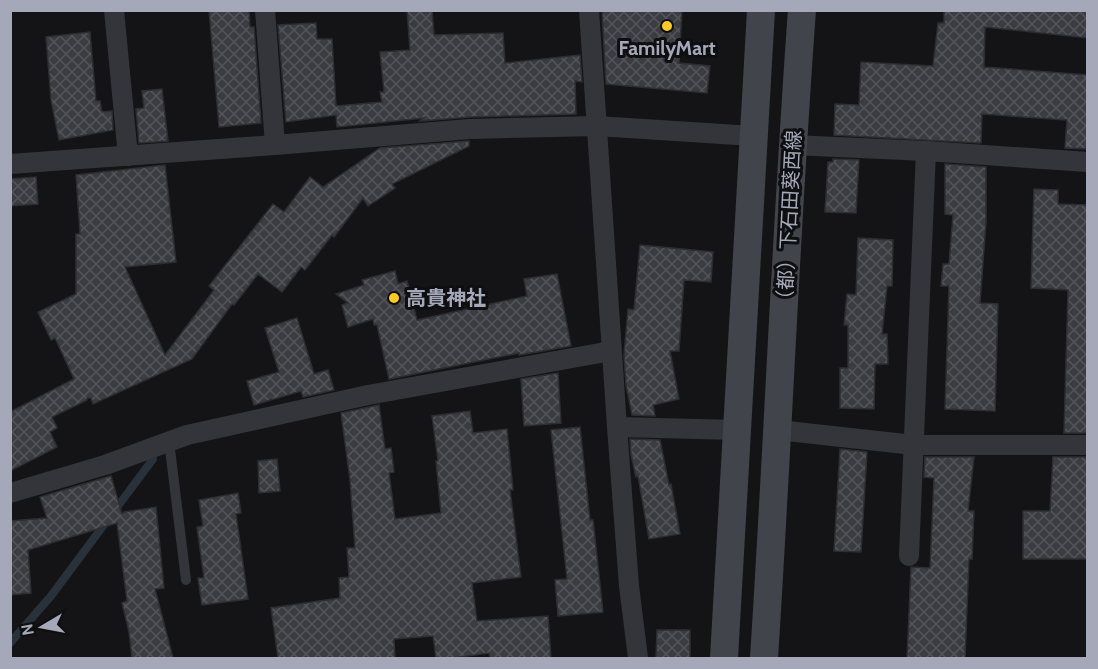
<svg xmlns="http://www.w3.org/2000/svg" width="1098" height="669" font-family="Cabin,'Noto Sans JP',sans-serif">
	<defs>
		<pattern id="building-cross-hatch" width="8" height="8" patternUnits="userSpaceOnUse" patternTransform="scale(1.5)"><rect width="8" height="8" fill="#3b3c41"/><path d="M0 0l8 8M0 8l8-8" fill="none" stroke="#54555a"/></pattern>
	</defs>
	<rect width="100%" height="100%" fill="#141416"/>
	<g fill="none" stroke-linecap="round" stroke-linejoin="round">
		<polyline stroke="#29313b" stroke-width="8" points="10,643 51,596 153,459"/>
	</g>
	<g fill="url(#building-cross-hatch)" stroke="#2e2e32" stroke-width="1.5">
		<polygon points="209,10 249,10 250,27 254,27 261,123 219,127"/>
		<polygon points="407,10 432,10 434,35 503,33 505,63 580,55 582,82 575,81 576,114 470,117 420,121 424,118 337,127 336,115 286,122 278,25 316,23 317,39 332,39 336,106 382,102 380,92 384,92 380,52 410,50"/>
		<polygon points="602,10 682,10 679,63 710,66 707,93 606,84"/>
		<polygon points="944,10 1088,10 1088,38 985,27 984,67 1088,75 1088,149 1065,148 1067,120 982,114 981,143 834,135 835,104 859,105 861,62 933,66 938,23 944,23"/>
		<polygon points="90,32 96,101 100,101 102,112 112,111 113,130 59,140 51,100 46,37"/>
		<polygon points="162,89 168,141 139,143 136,109 144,108 142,91"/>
		<polygon points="469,141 469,146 392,184 395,188 368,206 363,198 334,237 332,235 305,270 301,267 282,292 258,274 234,305 232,304 192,359 93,404 91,398 87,398 87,400 52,417 57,428 50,432 57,447 10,471 10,412 74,379 55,338 51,340 38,312 76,294 76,234 80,234 76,175 165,165 176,262 125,267 165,355 214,290 209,286 273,204 284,212 310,177 323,187 380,148"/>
		<polygon points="833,159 859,160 856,213 825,212 828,162 833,162"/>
		<polygon points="945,164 986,167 986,222 980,303 998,304 995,411 945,409 949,286 941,286 943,264 949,264 953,215 945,214"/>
		<polygon points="36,177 38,204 10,206 10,179"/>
		<polygon points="1034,189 1058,190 1058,204 1088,205 1088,433 1064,433 1068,290 1031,288"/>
		<polygon points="858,238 893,240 892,286 887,286 882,334 887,334 888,364 875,364 874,409 840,408 840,368 848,368 848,325 844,325 847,294 856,295"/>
		<polygon points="640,245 713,252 711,282 684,280 679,351 670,351 679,399 653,405 655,416 632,415 626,385 624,355 628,309 634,310"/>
		<polygon points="395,271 398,284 407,281 417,320 527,296 524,279 557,274 571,346 519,355 519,353 389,379 377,325 374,325 373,319 348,327 342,305 348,303 336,294 364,285 362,280"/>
		<polygon points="297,318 314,374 328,370 334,390 303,397 301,391 254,405 247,381 279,372 265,328"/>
		<polygon points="558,373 561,423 524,426 521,379"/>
		<polygon points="379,405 385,449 391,448 394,472 389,473 395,519 441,513 436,461 438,461 432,416 470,411 473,433 507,429 513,490 510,490 521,577 472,583 477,621 548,616 551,658 490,658 489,653 452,658 436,658 433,636 394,639 395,658 278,658 271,608 340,598 339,578 349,577 347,548 355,548 350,480 341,413"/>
		<polygon points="580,427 590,520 593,520 603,612 558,616 555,580 567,579 551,430"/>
		<polygon points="630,439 660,440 669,485 671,484 680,534 649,539 638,476 636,477 631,455"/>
		<polygon points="840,449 867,452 861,552 834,551"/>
		<polygon points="925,457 974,457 968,511 974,511 972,559 969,559 965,658 907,658 911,567 930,568 934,478 924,477"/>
		<polygon points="1053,457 1088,457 1088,559 1023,559 1023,511 1050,511"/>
		<polygon points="277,459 280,491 259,493 258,461"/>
		<polygon points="111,476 122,514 124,512 156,507 164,588 155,589 173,658 132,658 129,632 122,603 127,601 117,523 28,550 31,593 10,595 10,521 47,518 40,497"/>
		<polygon points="238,493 241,513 236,514 248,599 202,605 198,578 204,578 197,527 203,526 199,500"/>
		<polygon points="657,630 690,630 690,658 656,658"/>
	</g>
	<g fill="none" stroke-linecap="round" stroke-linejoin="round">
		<polyline stroke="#34353b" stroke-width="10" points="169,441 186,580"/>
		<g stroke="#34353b" stroke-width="20">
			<polyline points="114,10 128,156"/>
			<polyline points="265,10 275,145"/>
			<polyline points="589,10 617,427 738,430"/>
			<polyline points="792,145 926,151 1088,162"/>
			<polyline points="10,164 275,145 470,129 597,126 753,136"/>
			<polyline points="617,427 629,586 638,658"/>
			<polyline points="778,430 914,445 1088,445"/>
			<polyline points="10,493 105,465 187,435 368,395 611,351"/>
			<polyline points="909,556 926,151"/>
		</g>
		<g stroke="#42444b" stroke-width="28">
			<polyline points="724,658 761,10"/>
			<path d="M764 658C778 443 786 226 802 10"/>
		</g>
	</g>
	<g fill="#ffcb23" stroke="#0f0f11" stroke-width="2">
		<circle cx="667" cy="26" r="6"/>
		<circle cx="394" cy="298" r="6"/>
	</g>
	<g text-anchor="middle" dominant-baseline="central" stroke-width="6" stroke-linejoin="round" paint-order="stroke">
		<g font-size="20" font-weight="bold" fill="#a4a8b8" stroke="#0f0f11">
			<text x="667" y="48">FamilyMart</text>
			<text x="406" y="298" text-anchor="start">高貴神社</text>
		</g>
		<g font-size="20" fill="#a4a8b8" stroke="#0f0f11">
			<text transform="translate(789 220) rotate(-87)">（都）下石田葵西線</text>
		</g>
	</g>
	<rect width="1098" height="669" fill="none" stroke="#a4a8b8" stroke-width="24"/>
	<g transform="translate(42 627) rotate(260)" stroke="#0f0f11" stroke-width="4.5" paint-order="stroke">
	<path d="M0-4.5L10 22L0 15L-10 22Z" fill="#a4a8b8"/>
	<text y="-9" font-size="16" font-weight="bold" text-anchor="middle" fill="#a4a8b8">N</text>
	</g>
</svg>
